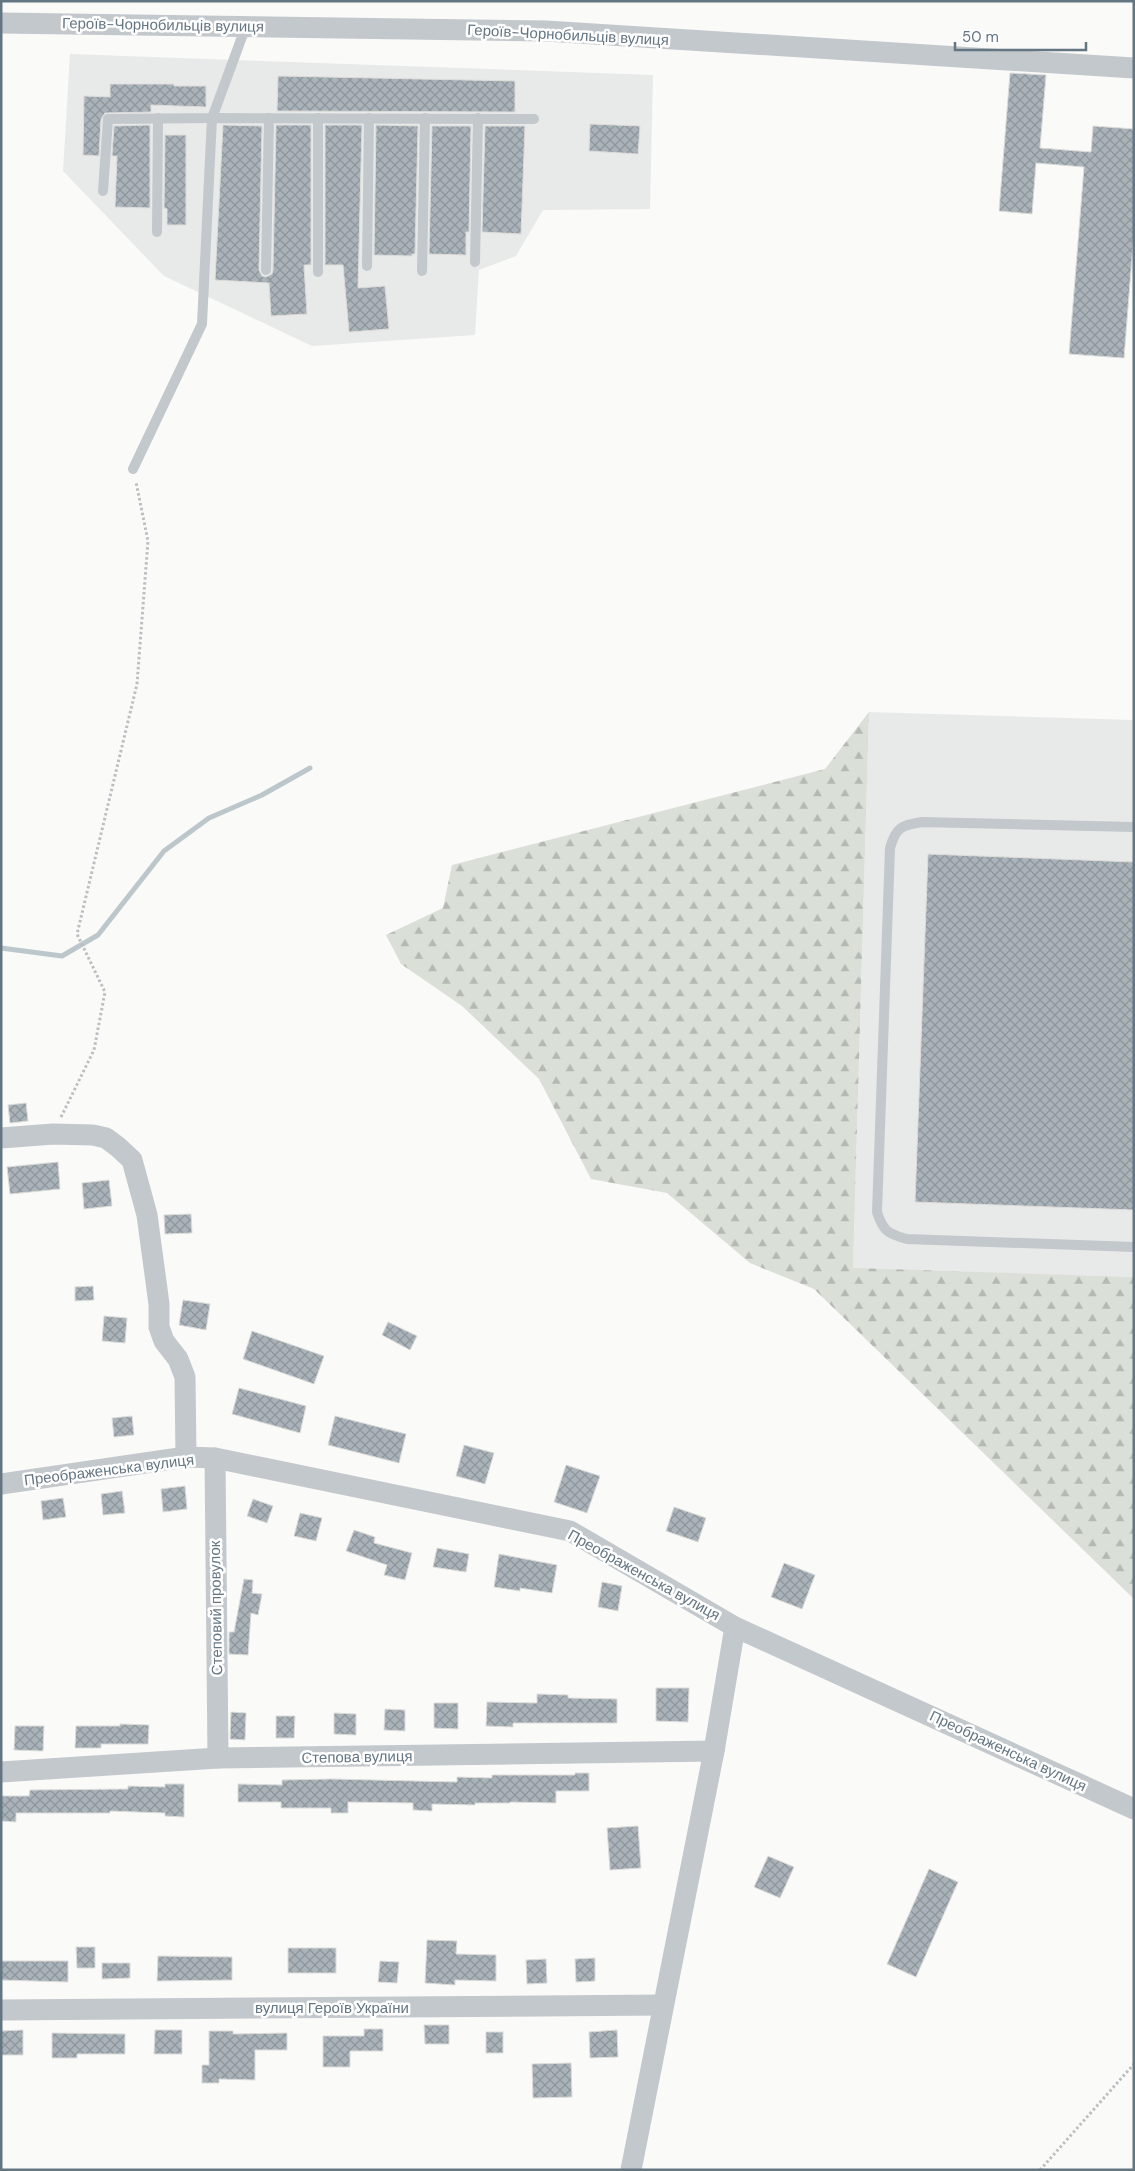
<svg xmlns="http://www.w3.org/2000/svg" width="1135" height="2171" font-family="'DM Sans',sans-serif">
	<defs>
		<pattern id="forest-firs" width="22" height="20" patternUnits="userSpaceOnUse" patternTransform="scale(1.25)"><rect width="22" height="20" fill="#dadfd7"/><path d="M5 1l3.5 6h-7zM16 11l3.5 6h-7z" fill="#b4b9b4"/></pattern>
		<pattern id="building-cross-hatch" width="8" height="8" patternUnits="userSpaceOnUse" patternTransform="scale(1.25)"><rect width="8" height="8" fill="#aab3b9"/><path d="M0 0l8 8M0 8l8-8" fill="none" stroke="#8e969c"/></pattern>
	</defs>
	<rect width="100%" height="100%" fill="#fafaf8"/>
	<g fill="#e8e9e9">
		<polygon points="70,54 653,75 650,209 543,210 516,256 479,270 475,335 312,346 164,276 63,171"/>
		<polygon points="869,712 1134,720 1134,1277 853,1269"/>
	</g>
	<polygon fill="url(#forest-firs)" points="869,712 853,1268 1134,1277 1134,1599 814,1289 750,1263 667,1193 591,1179 539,1079 462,1006 401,964 386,935 443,908 452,865 825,769"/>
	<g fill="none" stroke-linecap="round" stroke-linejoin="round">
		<polyline stroke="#bbc7cb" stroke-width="5" points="1,948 62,956 98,935 164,851 209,818 262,795 310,768"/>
	</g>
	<g fill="url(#building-cross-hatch)" stroke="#dcdcda">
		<polygon points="1010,73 1046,75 1040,148 1091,152 1093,126 1134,129 1134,232 1124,358 1069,354 1084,167 1036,163 1032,214 999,211"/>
		<polygon points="278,76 515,81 515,112 277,111"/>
		<polygon points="110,84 174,84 174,86 206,86 206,107 151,105 151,112 105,113 101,119 99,156 83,155 84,96 110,97"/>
		<polygon points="590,124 640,126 638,154 589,151"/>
		<polygon points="150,125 150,208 115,207 117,156 112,156 114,126"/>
		<polygon points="223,125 262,126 259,270 262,276 266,277 272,274 273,270 276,125 311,125 311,265 304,265 307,314 271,316 269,283 215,280"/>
		<polygon points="325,125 362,125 358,288 385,286 389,329 349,332 343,265 325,265"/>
		<polygon points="376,125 418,126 415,254 412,254 412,256 374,255"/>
		<polygon points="432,126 471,126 469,232 466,232 466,255 429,254"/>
		<polygon points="485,126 525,126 521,234 482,232"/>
		<polygon points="165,135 186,135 186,225 167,225 167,209 164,208"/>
		<polygon points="928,854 1134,862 1134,1210 915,1202"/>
		<polygon points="26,1103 28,1121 10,1123 8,1105"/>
		<polygon points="58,1162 60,1189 10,1194 7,1167"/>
		<polygon points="109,1180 112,1206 84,1209 82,1183"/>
		<polygon points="191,1214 192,1233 165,1234 164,1215"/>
		<polygon points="93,1286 94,1300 75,1301 75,1287"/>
		<polygon points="183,1300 210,1304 206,1330 179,1325"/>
		<polygon points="104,1316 127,1318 125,1343 102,1341"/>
		<polygon points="388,1322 417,1336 410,1350 382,1335"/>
		<polygon points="252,1331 324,1356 314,1384 243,1359"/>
		<polygon points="239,1388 306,1406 300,1433 232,1414"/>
		<polygon points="132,1416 134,1435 114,1437 112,1418"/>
		<polygon points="335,1416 406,1434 399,1463 328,1445"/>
		<polygon points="464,1445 494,1453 485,1484 456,1476"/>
		<polygon points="566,1465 600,1476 587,1513 554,1502"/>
		<polygon points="185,1486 187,1509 163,1512 161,1489"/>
		<polygon points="122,1491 125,1513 103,1515 101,1494"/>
		<polygon points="63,1498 66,1517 43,1520 41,1501"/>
		<polygon points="253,1499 273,1506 267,1523 247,1516"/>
		<polygon points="674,1507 706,1518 698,1542 666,1531"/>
		<polygon points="300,1513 322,1518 316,1541 294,1536"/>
		<polygon points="354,1530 375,1537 374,1543 412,1553 405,1580 384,1575 387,1565 346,1551"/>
		<polygon points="437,1548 469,1554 466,1572 433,1567"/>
		<polygon points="499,1554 557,1565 552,1593 520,1588 520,1591 494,1587"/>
		<polygon points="784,1563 815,1575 802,1609 771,1597"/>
		<polygon points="244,1579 253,1580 252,1593 262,1594 258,1615 251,1613 248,1655 229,1654 229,1632 234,1632"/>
		<polygon points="602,1582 622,1586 618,1611 598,1607"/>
		<polygon points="656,1688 689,1688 688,1722 656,1721"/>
		<polygon points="537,1694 568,1695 568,1698 617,1699 617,1723 513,1723 513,1727 486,1726 487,1702 537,1703"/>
		<polygon points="434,1703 458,1703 458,1729 434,1728"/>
		<polygon points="385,1709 405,1710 405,1731 384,1730"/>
		<polygon points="231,1712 246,1713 245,1740 230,1739"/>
		<polygon points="334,1713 356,1714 356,1735 334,1734"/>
		<polygon points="276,1716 295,1716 294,1738 276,1738"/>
		<polygon points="120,1724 149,1725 148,1744 101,1744 101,1748 75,1748 76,1726 120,1726"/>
		<polygon points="15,1726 44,1726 43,1751 14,1750"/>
		<polygon points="575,1773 589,1773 589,1791 556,1791 556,1803 510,1802 510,1803 475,1803 475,1805 432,1804 432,1811 413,1810 413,1803 348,1802 348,1813 331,1813 331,1808 281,1808 281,1802 238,1802 238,1784 282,1785 282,1780 332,1779 457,1782 457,1777 492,1778 492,1775 575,1775"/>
		<polygon points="165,1784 184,1784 184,1817 165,1816 165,1813 110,1811 110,1813 16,1813 16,1822 1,1821 1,1796 29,1796 30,1790 128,1789 128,1786 165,1787"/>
		<polygon points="638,1826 641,1868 610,1870 607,1828"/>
		<polygon points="768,1856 794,1867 780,1898 754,1887"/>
		<polygon points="929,1869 958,1882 916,1977 887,1964"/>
		<polygon points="427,1940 457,1941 456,1954 496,1955 496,1981 455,1980 455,1985 425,1983"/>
		<polygon points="76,1947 95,1947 95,1968 77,1968"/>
		<rect x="288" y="1948" width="48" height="25"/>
		<polygon points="158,1956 232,1957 232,1980 157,1981"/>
		<polygon points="595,1958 595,1981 576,1982 575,1959"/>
		<polygon points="546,1959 547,1983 527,1984 526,1960"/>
		<polygon points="1,1961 68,1961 68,1982 1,1980"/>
		<polygon points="380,1961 399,1962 397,1983 378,1982"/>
		<polygon points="102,1963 130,1963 130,1978 102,1979"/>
		<polygon points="424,2025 449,2025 449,2044 425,2044"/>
		<polygon points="364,2029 383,2029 383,2051 350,2051 350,2067 323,2067 323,2036 364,2036"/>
		<polygon points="23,2030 23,2055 1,2055 1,2031"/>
		<polygon points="155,2030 182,2030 182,2054 154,2054"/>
		<polygon points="617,2030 618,2057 590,2058 589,2032"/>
		<polygon points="209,2031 233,2031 233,2034 287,2033 287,2050 255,2050 255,2080 219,2079 219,2083 202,2083 202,2065 209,2065"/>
		<rect x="486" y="2032" width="17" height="21"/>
		<polygon points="52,2033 125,2034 125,2054 77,2054 77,2058 52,2058"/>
		<polygon points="571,2063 572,2097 533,2098 532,2064"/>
	</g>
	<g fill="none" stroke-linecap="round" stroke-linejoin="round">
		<g stroke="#bbbfc2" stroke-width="3" stroke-dasharray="2.5 2.5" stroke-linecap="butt">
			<polyline points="61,1117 94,1050 105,992 77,934 137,684 148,541 136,482"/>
			<polyline points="1040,2170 1134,2064"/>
		</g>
		<g stroke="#c3c8cc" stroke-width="10">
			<polyline points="103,191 108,119 212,118 246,26"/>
			<polyline points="157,232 158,118"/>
			<polyline points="475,262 478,118"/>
			<polyline points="367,266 369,118"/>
			<polyline points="266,270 269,118"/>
			<polyline points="422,271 425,118"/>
			<polyline points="318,272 318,118"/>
			<polyline points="133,469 202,324 212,118 534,119"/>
			<path d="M1134 827 922 822C902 825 896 827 890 848L877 1212C883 1231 888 1234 907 1239L1134 1247"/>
		</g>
		<g stroke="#c3c8cc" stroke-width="21">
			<polyline points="1,23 546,31 1134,68"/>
			<polyline points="1,1138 53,1134 93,1135 106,1138 118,1147 132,1160 147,1215 159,1304 159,1327 164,1341 178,1359 185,1377 186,1457"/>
			<polyline points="215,1458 218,1758"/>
			<polyline points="1,1484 186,1457 215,1458 570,1531 735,1627 1134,1809"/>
			<polyline points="1,1772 218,1758 714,1751"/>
			<polyline points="1,2010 663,2005"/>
			<polyline points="631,2170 714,1751 735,1627"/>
		</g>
	</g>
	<g text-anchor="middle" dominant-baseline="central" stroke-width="5" stroke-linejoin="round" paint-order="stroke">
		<g font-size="15" fill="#657683" stroke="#fff">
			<text transform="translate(163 25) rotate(1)">Героїв-Чорнобильців вулиця</text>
			<text transform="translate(568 35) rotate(3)">Героїв-Чорнобильців вулиця</text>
			<text transform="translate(109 1470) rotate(-7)">Преображенська вулиця</text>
			<text transform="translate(644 1575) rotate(29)">Преображенська вулиця</text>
			<text transform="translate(216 1608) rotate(-91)">Степовий провулок</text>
			<text transform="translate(1008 1751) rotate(25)">Преображенська вулиця</text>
			<text transform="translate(357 1757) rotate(-1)">Степова вулиця</text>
			<text x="332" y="2008">вулиця Героїв України</text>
		</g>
	</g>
	<rect width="1135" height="2171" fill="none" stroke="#657683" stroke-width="5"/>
	<path d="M955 42v8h131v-8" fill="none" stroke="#657683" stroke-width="2.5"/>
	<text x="962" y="42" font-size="15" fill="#657683" stroke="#ffffff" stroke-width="4" paint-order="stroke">50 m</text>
</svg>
